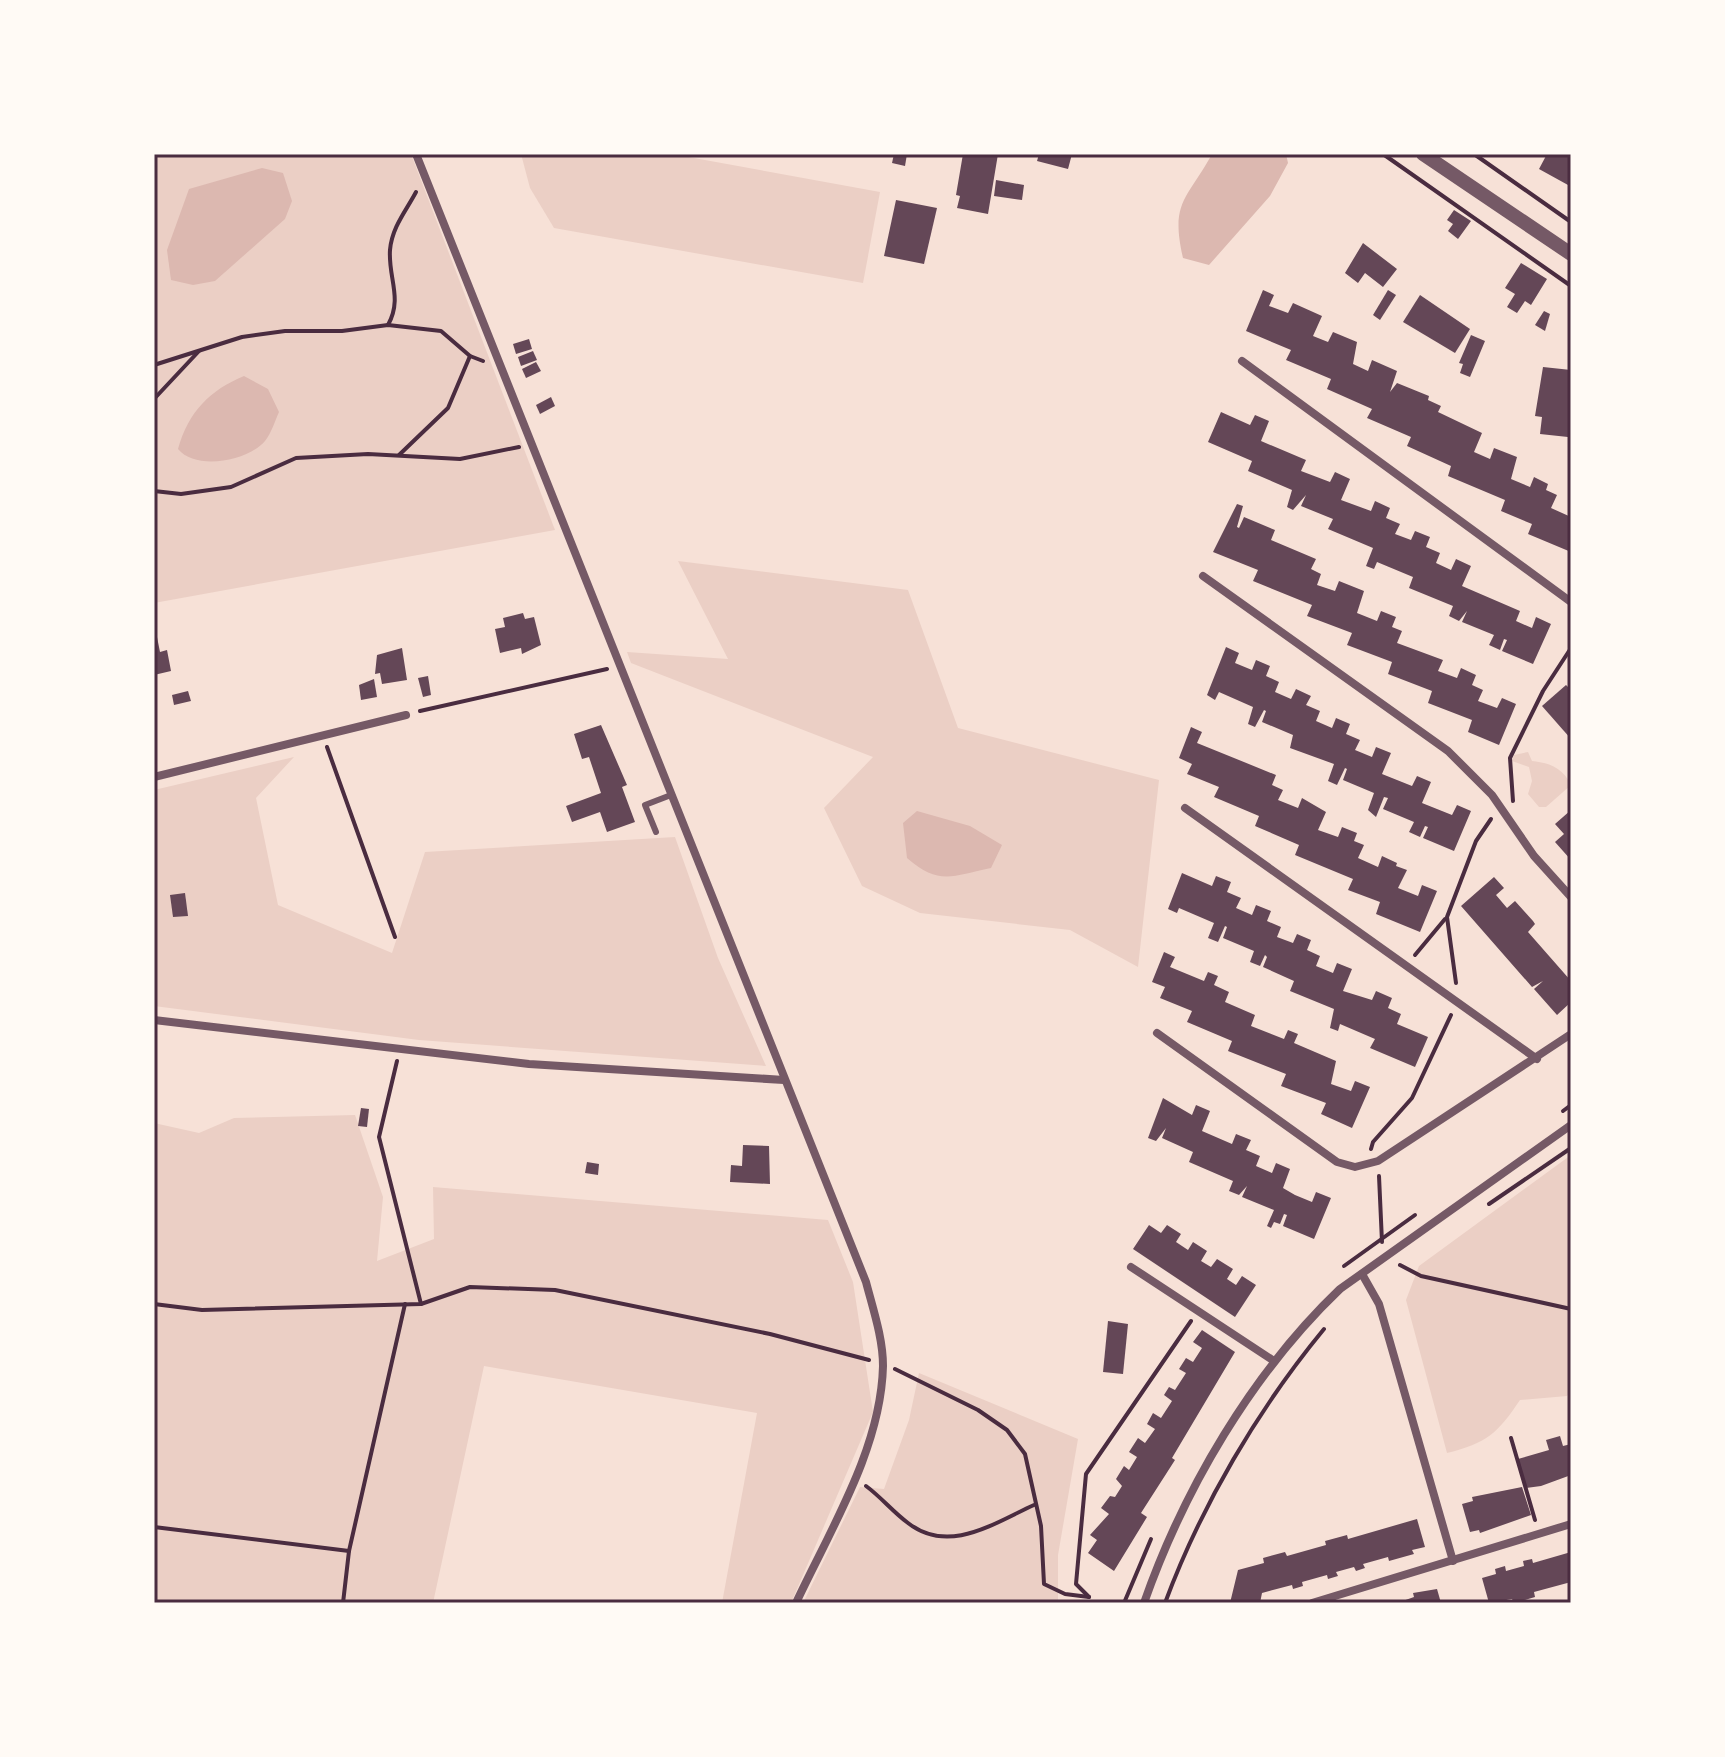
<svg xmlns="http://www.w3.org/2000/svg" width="1725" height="1757" font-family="'Golos Text',sans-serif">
	<rect width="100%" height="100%" fill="#f7e1d7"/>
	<g fill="#ebcfc5">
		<polygon points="192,154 411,154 555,530 154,603 154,156"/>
		<polygon points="521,154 672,154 880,192 863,283 554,228 530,188"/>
		<polygon points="678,561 908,590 958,728 1159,780 1138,967 1070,930 920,913 862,886 824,808 873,757 631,663 627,652 728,659"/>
		<path d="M1528 752 1532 761C1550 763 1563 768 1571 785L1546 807H1539L1528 794 1532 781 1529 767 1512 761 1514 755Z"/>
		<polygon points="294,757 256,798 278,905 392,953 425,852 675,837 718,958 766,1066 419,1040 154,1006 154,790"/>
		<polygon points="355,1115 383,1197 377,1261 434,1239 433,1187 828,1220 853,1282 873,1412 791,1603 722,1603 757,1413 484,1366 433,1603 154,1603 154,1123 199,1133 234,1118"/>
		<path d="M1571 1155V1391L1567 1396 1520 1400C1497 1434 1487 1443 1447 1453L1406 1300 1419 1266Z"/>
		<polygon points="919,1373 1078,1439 1058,1555 1058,1603 803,1603 860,1487 884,1489 909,1420"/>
	</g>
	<g fill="#dcb8b0">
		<path d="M1212 154H1286L1288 163 1270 196 1209 265 1183 258C1170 201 1187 200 1212 154Z"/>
		<polygon points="262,168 283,173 292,201 285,219 215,281 193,285 171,280 167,250 189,189"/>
		<path d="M244 376 268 389 279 412C275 421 271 434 265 441 248 461 196 471 178 449 188 412 210 390 244 376Z"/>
		<path d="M917 811 970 826 1002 845 991 868C952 876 939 886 907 858L903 823Z"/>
	</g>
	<g fill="#644757">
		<polygon points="894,154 907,154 905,166 892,163"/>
		<polygon points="963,154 998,154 988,214 957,208 960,196 956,195"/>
		<polygon points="1039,154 1072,154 1068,169 1037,161"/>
		<polygon points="1547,154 1571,154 1568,185 1539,169"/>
		<polygon points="996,180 1024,185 1022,200 994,196"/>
		<polygon points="896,200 937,208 924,264 884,256"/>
		<polygon points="1454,210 1471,221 1458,239 1448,231 1453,224 1447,220"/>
		<polygon points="1363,243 1397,269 1383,287 1365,273 1358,283 1345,273"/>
		<polygon points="1521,263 1547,279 1531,305 1525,301 1517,313 1507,307 1515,294 1505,288"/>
		<polygon points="1263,290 1274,295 1269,306 1288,313 1293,303 1322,316 1313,336 1328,342 1333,332 1357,342 1353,364 1368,371 1372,360 1397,371 1390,392 1397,383 1429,396 1428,400 1441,406 1438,412 1482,433 1474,452 1490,459 1494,448 1517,457 1511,479 1530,487 1534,477 1548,484 1546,490 1557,495 1551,508 1571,517 1571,552 1528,534 1532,524 1501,511 1505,500 1448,476 1451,466 1407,446 1411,437 1367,418 1372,409 1327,389 1331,379 1286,360 1291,350 1246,331"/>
		<polygon points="1388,290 1396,295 1380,320 1373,315"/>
		<polygon points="1420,295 1470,329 1455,353 1403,322"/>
		<polygon points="1544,311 1550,314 1545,331 1535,325"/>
		<polygon points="1471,335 1485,341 1470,377 1460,373 1463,364 1459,363"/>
		<polygon points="529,339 532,349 516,354 513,344"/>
		<polygon points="533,351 537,360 521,366 518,357"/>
		<polygon points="536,362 541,371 526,378 522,369"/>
		<polygon points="1543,367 1571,370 1568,437 1540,434 1542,417 1535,416"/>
		<polygon points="551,397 555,406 540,414 536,405"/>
		<polygon points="1221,412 1250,425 1255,415 1269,421 1261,441 1306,460 1301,471 1330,482 1335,472 1350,479 1341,500 1371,511 1375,501 1390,508 1386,518 1400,524 1395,534 1411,540 1415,531 1430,537 1426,547 1440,553 1436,563 1451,570 1456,559 1471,566 1462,586 1520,611 1516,621 1532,628 1536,617 1551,624 1533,664 1502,651 1507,640 1504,639 1500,650 1489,645 1494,635 1462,622 1467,611 1459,621 1449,616 1453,606 1409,588 1413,577 1377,562 1374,569 1366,566 1373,548 1328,529 1333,519 1301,506 1306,495 1293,510 1287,507 1292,490 1248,471 1252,461 1208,442"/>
		<polygon points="1237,504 1243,506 1237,527 1239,528 1244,517 1275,530 1271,540 1316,559 1311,569 1321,574 1317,585 1335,591 1339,581 1364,591 1357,613 1377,621 1381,611 1396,617 1392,627 1402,631 1397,643 1443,660 1438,671 1457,678 1461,668 1476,675 1472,685 1483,690 1478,701 1497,708 1502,698 1516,704 1499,745 1468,732 1472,720 1428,703 1432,691 1388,674 1392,662 1347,645 1352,633 1307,616 1312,605 1253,581 1258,570 1213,552"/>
		<polygon points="523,613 525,619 534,617 541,645 522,654 521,648 500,653 495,629 505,627 503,618"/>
		<polygon points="154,637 157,637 160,652 167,650 171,671 154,675"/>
		<polygon points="1226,647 1239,653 1235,663 1252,670 1256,660 1270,666 1266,676 1279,682 1275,692 1291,699 1296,689 1311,696 1306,705 1320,711 1316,721 1332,728 1336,718 1350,724 1346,734 1360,740 1355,750 1372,757 1376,747 1391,753 1382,774 1412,786 1417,776 1431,782 1422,803 1452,815 1457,805 1471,811 1454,851 1423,838 1428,827 1425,826 1420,837 1409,832 1414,822 1383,809 1388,798 1384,797 1376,817 1368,810 1374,793 1343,780 1347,769 1345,768 1337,785 1328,781 1334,764 1290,748 1293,735 1262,722 1266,711 1264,710 1255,727 1248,724 1253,707 1219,692 1215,700 1207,695"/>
		<polygon points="402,648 407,680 382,684 380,673 375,674 377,655"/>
		<polygon points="428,676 431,695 423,697 418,678"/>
		<polygon points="374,679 377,697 361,700 359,685"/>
		<polygon points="1566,685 1571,690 1571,739 1542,706"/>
		<polygon points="188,691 191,701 174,705 172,695"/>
		<polygon points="601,725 627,785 622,787 635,822 607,832 600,812 572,822 566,806 601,793 589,757 582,759 574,734"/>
		<polygon points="1191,727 1202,732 1197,743 1276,775 1272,785 1283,790 1278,800 1298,808 1302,798 1326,812 1318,830 1338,837 1342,827 1357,833 1354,841 1364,845 1358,858 1378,867 1382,856 1397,863 1396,866 1407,870 1398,888 1418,896 1422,885 1437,891 1420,932 1376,914 1380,902 1348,890 1353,879 1295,855 1299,845 1255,826 1259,816 1214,797 1219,787 1187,774 1192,764 1179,758"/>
		<polygon points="1571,810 1571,860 1555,842 1564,834 1555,824"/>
		<polygon points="1182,873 1212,886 1216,876 1231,882 1227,892 1241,898 1236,908 1252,915 1256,905 1271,911 1267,921 1281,927 1277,937 1293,943 1297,934 1311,940 1307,950 1320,956 1316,966 1333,973 1337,963 1352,969 1343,991 1372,1000 1376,991 1392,998 1388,1008 1401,1014 1397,1024 1428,1037 1415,1067 1370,1048 1375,1039 1340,1024 1338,1031 1330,1028 1334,1009 1290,991 1294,981 1263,967 1267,957 1265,955 1260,966 1250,962 1254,951 1223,938 1227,927 1225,926 1218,942 1208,938 1214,923 1179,908 1177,913 1168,909"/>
		<polygon points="1494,877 1504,888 1496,895 1507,908 1515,901 1533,921 1535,924 1528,932 1571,981 1571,1002 1557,1015 1534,989 1543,981 1532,987 1461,906"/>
		<polygon points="185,893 188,916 173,917 170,895"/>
		<polygon points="1164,952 1175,957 1170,967 1204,981 1208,972 1218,976 1214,985 1229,992 1225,1002 1255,1015 1251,1026 1284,1039 1288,1030 1298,1034 1294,1043 1336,1061 1331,1084 1351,1091 1355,1081 1370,1087 1352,1128 1321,1114 1326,1103 1281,1086 1286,1074 1228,1051 1232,1041 1187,1022 1192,1011 1160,998 1165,987 1152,982"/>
		<polygon points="1163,1098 1192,1115 1196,1105 1210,1111 1202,1131 1232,1144 1236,1134 1251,1140 1246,1150 1260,1156 1256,1166 1272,1173 1276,1163 1290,1169 1283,1188 1295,1195 1312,1202 1316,1192 1331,1198 1314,1239 1283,1226 1287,1215 1284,1214 1280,1224 1274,1222 1271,1228 1267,1226 1274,1210 1242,1197 1247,1186 1239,1195 1229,1191 1233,1181 1189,1162 1193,1152 1162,1138 1166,1128 1156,1141 1148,1138"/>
		<polygon points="361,1108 369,1109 367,1127 358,1126"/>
		<polygon points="743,1145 769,1146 770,1184 730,1182 731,1165 742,1166"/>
		<polygon points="587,1162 599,1164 598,1175 585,1173"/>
		<polygon points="1149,1225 1161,1233 1167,1225 1181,1234 1176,1242 1188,1250 1193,1242 1207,1251 1201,1261 1211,1267 1217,1259 1233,1269 1227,1279 1236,1285 1242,1276 1256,1285 1235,1317 1133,1249"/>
		<polygon points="1108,1321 1128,1324 1123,1374 1103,1372"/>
		<polygon points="1202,1330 1235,1352 1172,1458 1175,1460 1141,1513 1147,1517 1114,1571 1088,1553 1097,1540 1090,1535 1109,1514 1101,1508 1110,1496 1115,1497 1122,1486 1116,1479 1124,1466 1129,1470 1137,1457 1129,1452 1138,1438 1145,1443 1155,1429 1147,1424 1153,1413 1161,1418 1172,1401 1164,1395 1169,1387 1175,1390 1186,1373 1179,1369 1186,1358 1193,1362 1202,1348 1193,1342"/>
		<polygon points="1560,1436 1563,1446 1571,1444 1571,1475 1541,1486 1526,1488 1518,1459 1549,1450 1546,1440"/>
		<polygon points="1522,1487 1531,1515 1480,1533 1479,1530 1470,1532 1462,1504 1473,1501 1472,1497"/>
		<polygon points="1417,1519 1425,1547 1412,1550 1414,1554 1389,1561 1388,1557 1363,1564 1365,1568 1356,1571 1354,1567 1336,1572 1338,1576 1328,1579 1327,1575 1302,1582 1303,1586 1293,1589 1292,1585 1262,1593 1260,1603 1230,1603 1238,1570 1264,1563 1263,1558 1285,1552 1287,1556 1326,1545 1325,1541 1347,1535 1348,1539"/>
		<polygon points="1571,1552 1571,1582 1534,1592 1535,1597 1514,1603 1512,1599 1489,1603 1482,1578 1496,1574 1495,1569 1505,1566 1506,1571 1524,1566 1523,1561 1532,1559 1533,1563"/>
		<polygon points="1437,1589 1441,1603 1397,1603 1414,1597 1413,1593"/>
	</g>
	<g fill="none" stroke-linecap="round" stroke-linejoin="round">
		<g stroke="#4a2c40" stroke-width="4">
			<polyline points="1383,154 1571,286"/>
			<polyline points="1474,154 1571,222"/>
			<path d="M388 325C403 298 388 278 390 250 392 227 406 211 416 192"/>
			<polyline points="154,365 242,337 285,331 342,331 388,325 441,331 470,356 483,361"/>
			<polyline points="154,399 199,351"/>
			<polyline points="399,455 448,408 470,356"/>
			<polyline points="154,491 181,494 231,487 296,458 368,454 460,459 519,447"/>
			<polyline points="420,711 607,669"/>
			<polyline points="327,747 395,937"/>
			<polyline points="1513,801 1510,758 1543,691 1571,648"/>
			<polyline points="1415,955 1445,919"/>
			<polyline points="1456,983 1447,917 1476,841 1491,819"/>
			<polyline points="397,1061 379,1137 421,1304"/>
			<polyline points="1563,1111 1571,1105"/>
			<polyline points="1371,1149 1373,1142 1412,1098 1451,1015"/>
			<polyline points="1379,1176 1382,1242"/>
			<polyline points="1489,1204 1571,1148"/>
			<polyline points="1400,1265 1421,1276 1571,1309"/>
			<polyline points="1344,1266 1415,1215"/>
			<polyline points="154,1304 202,1310 421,1304 470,1287 555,1290 770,1334 869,1360"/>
			<polyline points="895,1369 978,1410 1007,1430 1025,1454 1041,1526 1044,1584 1065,1594 1089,1597"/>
			<polyline points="1511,1438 1535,1520"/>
			<path d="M866 1486C881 1497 893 1512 908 1523 949 1555 994 1523 1034 1505"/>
			<polyline points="154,1527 349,1551"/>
			<polyline points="1089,1597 1076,1584 1086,1474 1191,1321"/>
			<polyline points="343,1603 349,1551 405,1304"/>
			<polyline points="1124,1603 1151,1539"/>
			<path d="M1165 1603C1201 1506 1258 1409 1324 1329"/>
		</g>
		<polyline stroke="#755966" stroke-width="6" points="656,832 645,805 671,795"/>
		<g stroke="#755966" stroke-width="8">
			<path d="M416 154 866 1282C873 1309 883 1338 883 1366 881 1449 830 1530 796 1603"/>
			<polyline points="1242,361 1571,602"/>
			<polyline points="1203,576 1448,751 1492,795 1534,856 1571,897"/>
			<polyline points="154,777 406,715"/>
			<polyline points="1185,808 1537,1059"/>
			<polyline points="154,1020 529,1064 784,1080"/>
			<polyline points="1157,1033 1337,1162 1355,1167 1378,1161 1571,1034"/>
			<polyline points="1131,1267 1274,1361"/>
			<polyline points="1362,1274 1379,1304 1453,1561"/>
			<path d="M1144 1603C1184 1489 1252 1373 1340 1289L1571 1125"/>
			<polyline points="1312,1603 1571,1524"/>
		</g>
		<polyline stroke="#755966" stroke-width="14" points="1423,154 1571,254"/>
	</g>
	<rect width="1725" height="1757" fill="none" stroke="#fffaf5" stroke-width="312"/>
	<rect x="156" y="156" width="1413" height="1445" fill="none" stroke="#4a2c40" stroke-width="3"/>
</svg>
